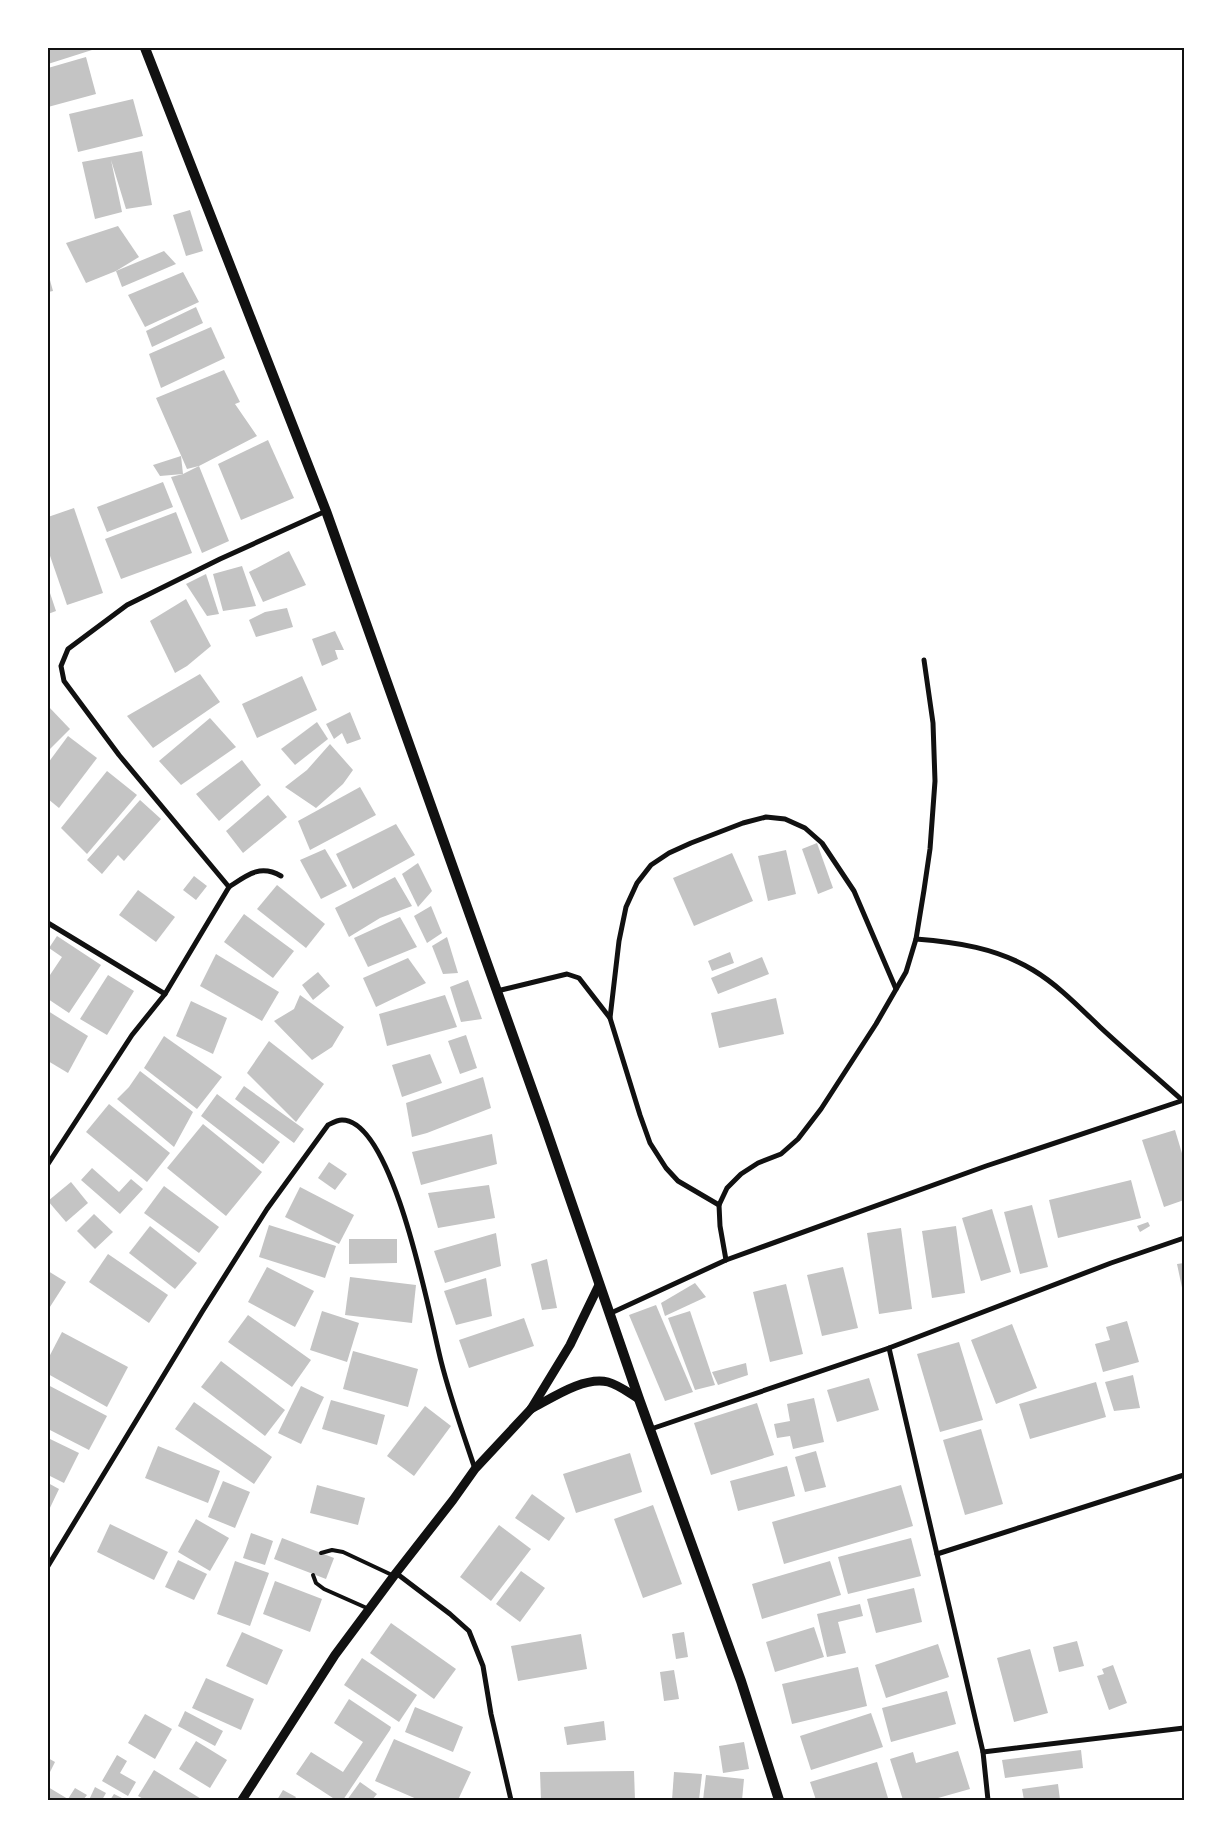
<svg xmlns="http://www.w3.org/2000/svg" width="1232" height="1848" font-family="'Nunito Sans',sans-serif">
	<rect width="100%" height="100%" fill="#fff"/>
	<g fill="#c4c4c4">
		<polygon points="48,48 91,48 92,50 48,64"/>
		<polygon points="86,57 96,94 48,107 48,68"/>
		<polygon points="133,99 143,136 78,152 69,114"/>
		<polygon points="142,151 152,205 126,209 111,160 122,212 95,219 82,162"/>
		<polygon points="190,210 203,251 186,256 173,215"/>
		<polygon points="118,226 139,257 116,271 86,283 66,243"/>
		<polygon points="164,251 176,264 122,287 116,271"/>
		<polygon points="183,272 199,302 145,327 128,295"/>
		<polygon points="48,273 53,291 48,292"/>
		<polygon points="196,307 203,323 152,347 146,331"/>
		<polygon points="211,327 225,358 161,388 149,354"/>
		<polygon points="224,370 240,402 235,404 257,436 199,466 187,469 156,398"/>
		<polygon points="268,440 294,498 241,520 218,464"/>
		<polygon points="181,456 183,474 160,476 153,465"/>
		<polygon points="199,466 229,541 202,553 171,477 183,474"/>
		<polygon points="163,482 173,507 107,532 97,507"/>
		<polygon points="74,508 103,593 67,605 48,550 48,517"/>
		<polygon points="176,512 192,553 121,579 105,539"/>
		<polygon points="289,551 306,585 263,602 249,572"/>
		<polygon points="242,566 256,606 223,611 213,574"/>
		<polygon points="206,574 219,614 207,616 186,584"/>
		<polygon points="48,587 56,611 48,614"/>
		<polygon points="186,599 211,646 187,666 175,673 150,621"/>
		<polygon points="287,608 293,627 256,637 249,620 265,612"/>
		<polygon points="335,631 344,650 335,650 338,659 322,666 312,639"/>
		<polygon points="200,674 220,702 153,748 127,716"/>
		<polygon points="302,676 317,710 257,738 242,704"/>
		<polygon points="48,706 70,729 48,751"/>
		<polygon points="350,712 361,739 347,744 342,733 334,739 326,724"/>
		<polygon points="210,718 236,747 181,785 159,761"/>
		<polygon points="317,722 328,739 295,765 281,749"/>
		<polygon points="68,736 97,758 59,808 48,799 48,763"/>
		<polygon points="330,744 353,770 343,784 316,808 285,787 307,770"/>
		<polygon points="242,760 261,785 219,821 196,794"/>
		<polygon points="107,771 137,795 87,854 61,828"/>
		<polygon points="360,787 376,815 310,850 298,821"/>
		<polygon points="268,795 287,817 243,853 226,831"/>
		<polygon points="140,800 161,819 124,861 118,855 102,874 87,860"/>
		<polygon points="396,824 415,855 353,889 336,854"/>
		<polygon points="817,843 833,888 818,894 802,849"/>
		<polygon points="325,849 347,886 321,899 300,860"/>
		<polygon points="786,850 796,894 768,901 758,856"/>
		<polygon points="732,853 753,901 694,926 673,878"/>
		<polygon points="418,863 432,891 418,907 402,874"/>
		<polygon points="194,876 207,886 196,900 183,890"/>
		<polygon points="395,877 412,906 380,918 349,937 335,908"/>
		<polygon points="277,885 325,924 306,948 257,909"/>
		<polygon points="138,890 175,917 156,942 119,915"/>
		<polygon points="431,906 442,933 427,943 414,916"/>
		<polygon points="244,914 294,951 273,978 224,942"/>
		<polygon points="400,917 417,947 368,967 354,938"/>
		<polygon points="57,936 101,965 69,1013 48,999 48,978 62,957 49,948"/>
		<polygon points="447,937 458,973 443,974 432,946"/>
		<polygon points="730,952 734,963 712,971 708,961"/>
		<polygon points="216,954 279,992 262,1021 200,986"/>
		<polygon points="762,957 769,974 718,994 711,978"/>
		<polygon points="408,958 426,983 376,1007 363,978"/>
		<polygon points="318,972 330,986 313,1000 302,985"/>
		<polygon points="108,975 134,991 107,1035 80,1019"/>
		<polygon points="468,980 482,1019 461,1022 450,987"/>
		<polygon points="300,995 344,1027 332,1047 312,1060 274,1021 294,1009"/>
		<polygon points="445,995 457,1027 387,1046 379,1014"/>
		<polygon points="776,998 784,1034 719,1048 711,1013"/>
		<polygon points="191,1001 227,1018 213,1054 176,1036"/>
		<polygon points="48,1011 88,1036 68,1073 48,1061"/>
		<polygon points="466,1035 477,1068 460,1074 448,1041"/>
		<polygon points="164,1036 222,1077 197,1109 144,1068"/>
		<polygon points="269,1041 324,1084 296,1122 247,1073"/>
		<polygon points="430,1054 442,1083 402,1097 392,1065"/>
		<polygon points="140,1071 193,1112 174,1147 117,1099 129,1087"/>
		<polygon points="483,1077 491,1108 427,1133 412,1137 406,1103"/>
		<polygon points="244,1086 304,1129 294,1143 235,1099"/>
		<polygon points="217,1094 280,1142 263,1164 201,1116"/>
		<polygon points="109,1104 170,1153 147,1182 86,1132"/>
		<polygon points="203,1124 262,1172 226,1216 167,1168"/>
		<polygon points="1175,1130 1184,1160 1184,1200 1164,1207 1142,1140"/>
		<polygon points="492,1134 497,1164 421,1185 412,1152"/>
		<polygon points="329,1162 347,1174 335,1190 318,1178"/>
		<polygon points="92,1168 119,1192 131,1179 143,1189 120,1214 81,1180"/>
		<polygon points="1131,1180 1141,1218 1058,1238 1049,1200"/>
		<polygon points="71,1182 88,1203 66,1222 48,1201"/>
		<polygon points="489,1185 495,1218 438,1228 428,1193"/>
		<polygon points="164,1186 219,1227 199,1253 144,1213"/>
		<polygon points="300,1187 354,1215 339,1244 285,1217"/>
		<polygon points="1032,1205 1048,1267 1020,1274 1004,1212"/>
		<polygon points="992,1209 1011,1272 981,1281 962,1218"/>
		<polygon points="94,1214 113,1232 95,1249 77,1231"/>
		<polygon points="1148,1222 1150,1226 1140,1232 1137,1226"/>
		<polygon points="269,1225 336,1246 325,1278 259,1257"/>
		<polygon points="150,1226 197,1263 175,1289 129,1253"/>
		<polygon points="956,1226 965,1293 932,1298 922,1231"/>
		<polygon points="901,1228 912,1309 879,1314 867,1233"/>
		<polygon points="496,1233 501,1266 445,1283 434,1251"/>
		<polygon points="349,1239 397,1239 397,1263 349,1264"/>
		<polygon points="108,1254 168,1295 149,1323 89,1282"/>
		<polygon points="547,1259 557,1308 542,1310 531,1264"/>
		<polygon points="1184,1263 1184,1297 1177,1264"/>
		<polygon points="267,1267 314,1291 295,1327 248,1302"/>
		<polygon points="843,1267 858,1328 822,1336 807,1275"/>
		<polygon points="48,1271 66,1282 48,1310"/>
		<polygon points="350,1277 416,1285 412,1323 345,1315"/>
		<polygon points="486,1278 492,1316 456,1325 444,1291"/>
		<polygon points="695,1283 706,1297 665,1316 661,1303"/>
		<polygon points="786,1284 803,1354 770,1362 753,1292"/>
		<polygon points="656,1305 693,1392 665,1401 629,1315"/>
		<polygon points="322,1311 359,1323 347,1362 310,1350"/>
		<polygon points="690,1311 715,1385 695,1390 668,1318"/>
		<polygon points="248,1315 311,1360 292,1387 228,1342"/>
		<polygon points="524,1318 534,1346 469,1368 459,1340"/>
		<polygon points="1127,1321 1139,1362 1103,1372 1095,1344 1110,1340 1106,1327"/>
		<polygon points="1012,1324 1037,1388 996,1404 971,1340"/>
		<polygon points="62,1332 128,1367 107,1407 48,1374 48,1359"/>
		<polygon points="959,1342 983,1420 940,1432 917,1354"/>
		<polygon points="353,1351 418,1369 408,1407 343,1389"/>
		<polygon points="221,1361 285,1410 265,1436 201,1387"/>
		<polygon points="746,1363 748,1375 718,1385 712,1372"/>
		<polygon points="1133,1375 1140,1408 1114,1411 1105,1382"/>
		<polygon points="869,1378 879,1410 837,1422 827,1390"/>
		<polygon points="1096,1382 1106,1417 1030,1439 1019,1404"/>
		<polygon points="48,1385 107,1416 89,1450 48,1429"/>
		<polygon points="301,1386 324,1397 301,1444 278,1433"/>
		<polygon points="814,1398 824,1442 793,1449 790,1436 777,1438 774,1424 790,1421 787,1404"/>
		<polygon points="331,1400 385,1415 377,1445 322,1429"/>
		<polygon points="194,1402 272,1457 254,1484 175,1429"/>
		<polygon points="757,1403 774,1455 711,1475 694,1423"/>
		<polygon points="425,1406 451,1426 414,1476 387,1456"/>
		<polygon points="981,1429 1003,1504 965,1515 943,1440"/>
		<polygon points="48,1438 79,1453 64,1483 48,1475"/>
		<polygon points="158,1446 220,1471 208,1503 145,1478"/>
		<polygon points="816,1451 826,1487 805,1492 795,1457"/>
		<polygon points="630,1453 642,1492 576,1513 563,1474"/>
		<polygon points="787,1466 795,1496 738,1511 730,1481"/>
		<polygon points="223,1481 250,1492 235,1528 208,1517"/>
		<polygon points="48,1483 59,1489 48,1512"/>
		<polygon points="317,1485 365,1498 358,1525 310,1513"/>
		<polygon points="901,1485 913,1526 784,1564 772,1522"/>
		<polygon points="532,1494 565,1518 549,1541 515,1518"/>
		<polygon points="653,1505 682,1584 643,1598 614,1519"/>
		<polygon points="196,1519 229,1538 210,1571 178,1552"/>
		<polygon points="110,1524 168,1552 154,1580 97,1552"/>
		<polygon points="499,1525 531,1549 491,1601 460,1577"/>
		<polygon points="251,1533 273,1541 265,1565 243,1558"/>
		<polygon points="282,1538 334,1558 326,1579 274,1559"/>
		<polygon points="911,1538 921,1576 848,1594 838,1557"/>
		<polygon points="178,1560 207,1574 194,1600 165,1587"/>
		<polygon points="235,1561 269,1573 250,1626 217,1614"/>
		<polygon points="830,1561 841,1595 762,1619 752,1584"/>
		<polygon points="521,1571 545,1588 520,1622 496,1604"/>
		<polygon points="275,1581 322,1599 310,1632 263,1614"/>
		<polygon points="914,1588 922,1622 876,1633 867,1599"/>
		<polygon points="860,1604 863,1616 838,1622 846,1653 827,1657 817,1614"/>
		<polygon points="391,1623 456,1669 434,1699 370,1653"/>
		<polygon points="814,1627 824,1657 775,1672 766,1642"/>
		<polygon points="242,1632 283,1650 267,1685 226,1666"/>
		<polygon points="684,1632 688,1657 676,1659 672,1634"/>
		<polygon points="581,1634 587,1669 518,1681 511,1646"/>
		<polygon points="1077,1641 1084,1666 1059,1672 1053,1647"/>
		<polygon points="938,1644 949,1677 886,1698 875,1665"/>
		<polygon points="1030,1649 1048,1713 1014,1722 997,1658"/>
		<polygon points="362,1658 417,1695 399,1722 344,1685"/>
		<polygon points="1113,1665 1127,1703 1109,1710 1097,1676 1104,1674 1102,1669"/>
		<polygon points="858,1667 867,1706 792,1724 782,1684"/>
		<polygon points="674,1670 679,1699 664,1701 660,1672"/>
		<polygon points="206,1678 254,1699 241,1730 192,1708"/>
		<polygon points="947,1691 956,1724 891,1742 882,1708"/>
		<polygon points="349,1699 391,1727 390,1730 343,1800 336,1800 296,1774 311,1752 343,1772 363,1742 334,1723"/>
		<polygon points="415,1707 463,1727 453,1752 405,1732"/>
		<polygon points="185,1711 223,1731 215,1746 178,1726"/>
		<polygon points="871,1713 883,1747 811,1770 800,1736"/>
		<polygon points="145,1714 172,1729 155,1759 128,1743"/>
		<polygon points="604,1721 606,1740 567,1745 564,1727"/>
		<polygon points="394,1739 471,1772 458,1800 419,1800 375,1781"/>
		<polygon points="196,1741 227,1760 210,1788 179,1769"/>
		<polygon points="744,1742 749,1769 723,1773 719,1746"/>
		<polygon points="1081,1750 1083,1768 1005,1778 1002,1760"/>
		<polygon points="958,1751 970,1789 931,1800 903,1800 890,1759 913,1752 916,1763"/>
		<polygon points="117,1755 127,1761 120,1773 136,1782 128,1796 102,1781"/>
		<polygon points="48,1758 55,1762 48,1776"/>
		<polygon points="877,1762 888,1798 879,1800 816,1800 810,1782"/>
		<polygon points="154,1770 203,1800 145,1800 138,1796"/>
		<polygon points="634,1771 635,1800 541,1800 540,1772"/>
		<polygon points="674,1772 702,1774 699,1800 672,1800"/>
		<polygon points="706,1775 744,1779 742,1800 703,1800"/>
		<polygon points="360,1782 377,1794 372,1800 347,1800"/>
		<polygon points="1058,1784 1060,1800 1024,1800 1022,1789"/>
		<polygon points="48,1787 68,1799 75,1788 87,1795 83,1800 48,1800"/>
		<polygon points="95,1787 106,1793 102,1800 89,1800"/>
		<polygon points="283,1790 296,1797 294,1800 277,1800"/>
		<polygon points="114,1794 126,1800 110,1800"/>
	</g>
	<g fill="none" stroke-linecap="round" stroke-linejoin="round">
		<g stroke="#111" stroke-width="4">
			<polyline points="321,1553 332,1550 343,1552 392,1575"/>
			<polyline points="313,1575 316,1583 324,1589 369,1609"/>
		</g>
		<g stroke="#111" stroke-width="5">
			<polyline points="229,887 119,755 64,681 61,666 68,649 127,605 220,559 326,511"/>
			<polyline points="48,923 165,994"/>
			<path d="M916 939C956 942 997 948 1033 970 1058 985 1079 1007 1100 1027 1127 1052 1155 1076 1183 1101"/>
			<polyline points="497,991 567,974 579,978 610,1018 640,1115 650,1143 666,1168 678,1181 719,1205"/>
			<polyline points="610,1018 619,941 626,907 637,883 651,865 669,853 691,843 743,823 766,817 785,819 805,828 822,843 854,891 896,989"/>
			<path d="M48 1164 132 1035 165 994 229 887C247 875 260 864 281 876"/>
			<polyline points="726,1260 720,1226 719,1205 727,1188 741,1174 758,1163 781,1154 798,1139 821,1109 876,1024 906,972 916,939 924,890 930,849 935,781 933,723 924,660"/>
			<polyline points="611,1313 726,1260 986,1166 1184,1100"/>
			<polyline points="889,1348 1111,1263 1184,1238"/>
			<polyline points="651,1429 889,1348 983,1752 988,1800"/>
			<polyline points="937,1554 1184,1475"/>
			<path d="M48 1566 202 1312 267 1209 328 1125C332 1123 337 1120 342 1120 394 1120 430 1318 441 1361 450 1397 463 1433 475 1469"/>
			<polyline points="396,1573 450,1614 469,1631 483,1666 491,1714 511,1800"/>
			<polyline points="983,1752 1184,1728"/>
		</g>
		<g stroke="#111" stroke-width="9">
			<path d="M531 1409C552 1398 584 1376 608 1382 619 1385 629 1393 639 1399"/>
			<polyline points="242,1800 335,1655 396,1573 453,1500 475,1469 531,1409 570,1345 599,1285"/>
		</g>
		<polyline stroke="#111" stroke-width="10" points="145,48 326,511 544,1123 639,1399 741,1681 779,1800"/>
	</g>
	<rect width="1232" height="1848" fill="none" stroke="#ffffff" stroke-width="98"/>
	<rect x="49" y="49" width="1134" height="1750" fill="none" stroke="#111" stroke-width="2"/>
</svg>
